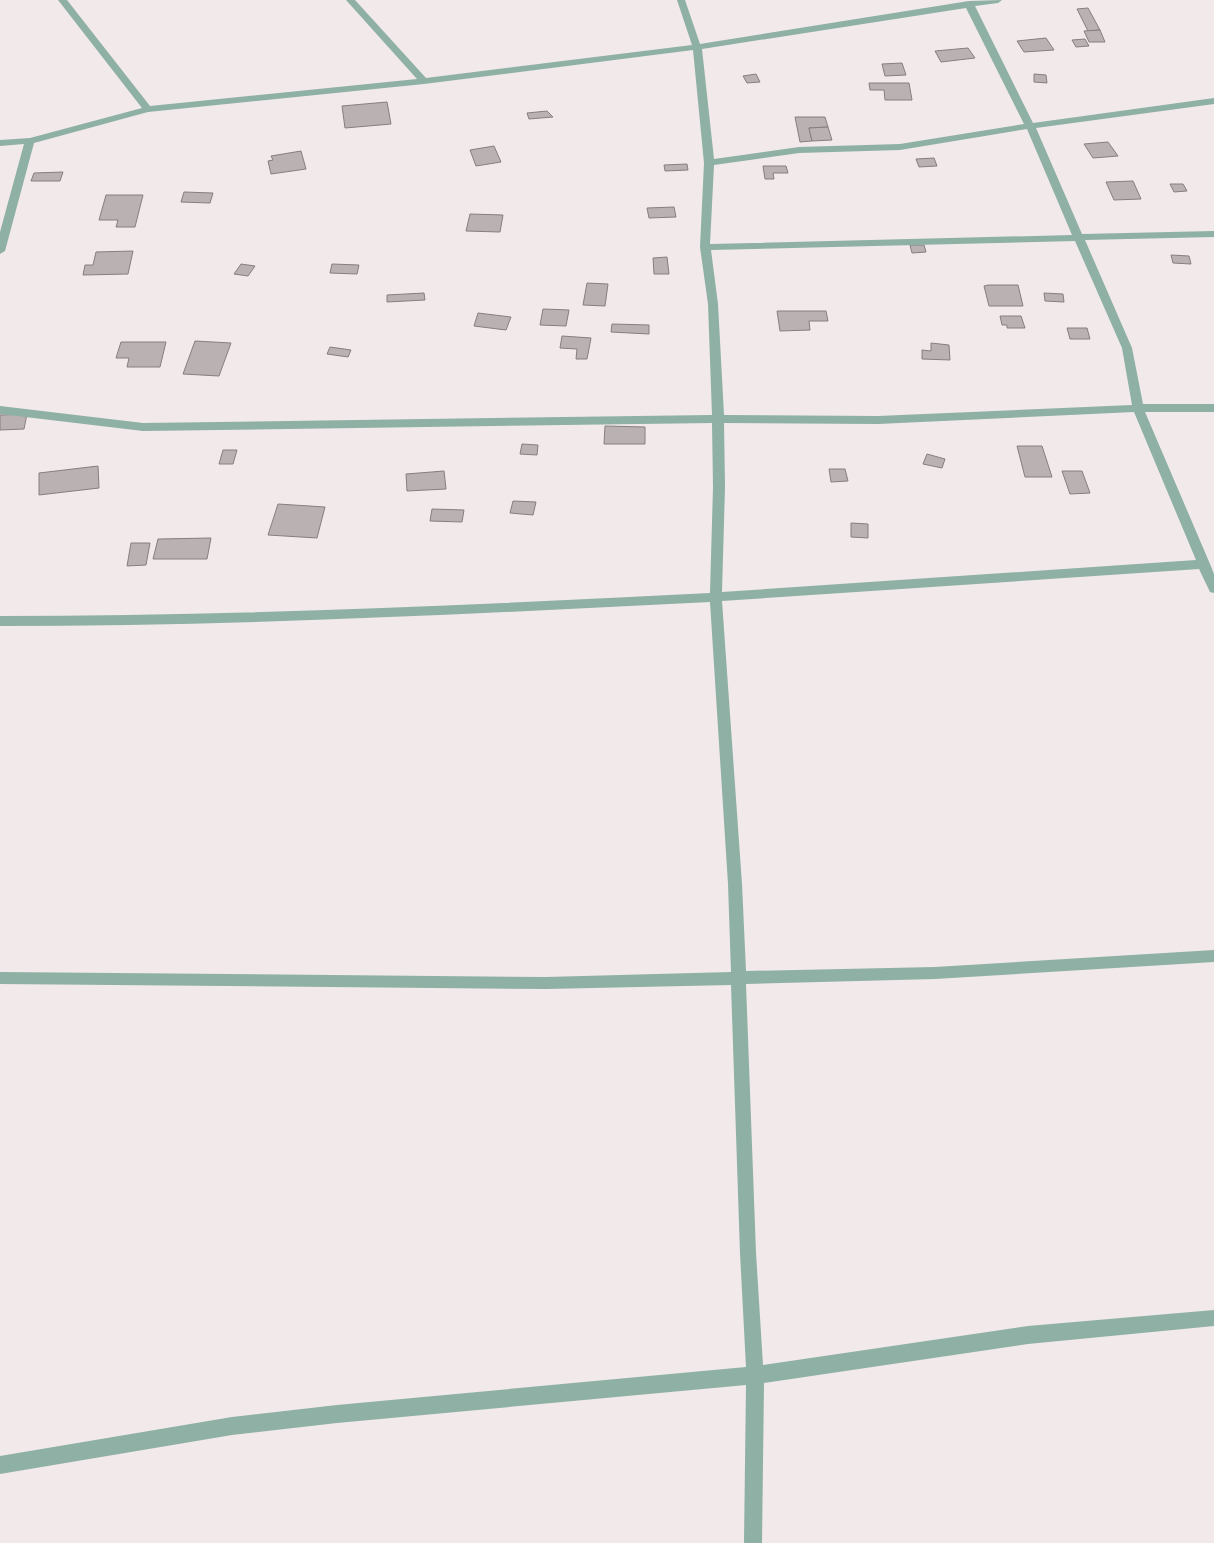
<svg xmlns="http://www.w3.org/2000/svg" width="1214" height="1543" font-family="'Titillium Web',sans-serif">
	<rect width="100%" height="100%" fill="#f1e9ea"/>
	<g fill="#b9b1b2" stroke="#867f80">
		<polygon points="1088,8 1100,30 1088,31 1077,9"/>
		<polygon points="1100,30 1105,42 1089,42 1084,31"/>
		<polygon points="1046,38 1054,50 1024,52 1017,41"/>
		<polygon points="1085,39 1089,46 1076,47 1072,40"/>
		<polygon points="968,48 975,58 941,62 935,51"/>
		<polygon points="902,63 906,75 885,76 882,64"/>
		<polygon points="756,74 760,82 747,83 743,76"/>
		<polygon points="1034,74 1046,75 1047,83 1034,82"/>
		<polygon points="869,83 909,83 912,100 885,100 884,90 870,90"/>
		<polygon points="387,102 391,124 345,128 342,106"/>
		<polygon points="547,111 553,117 529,119 527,113"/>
		<polygon points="795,117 825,117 828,127 809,128 812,141 800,142"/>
		<polygon points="828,127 832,140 812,141 809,128"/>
		<polygon points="1108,142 1118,156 1093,158 1084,144"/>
		<polygon points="494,146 501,162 476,166 470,150"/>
		<polygon points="301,151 306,169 271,174 268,161 273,160 271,156"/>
		<polygon points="934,158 937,166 919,167 916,159"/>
		<polygon points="687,164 688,170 665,171 664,165"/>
		<polygon points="763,166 786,166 788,173 773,173 774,179 765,179"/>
		<polygon points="63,172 60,181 31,181 34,173"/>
		<polygon points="1133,181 1141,199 1114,200 1106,182"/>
		<polygon points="1170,184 1183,184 1187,191 1174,192"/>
		<polygon points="184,192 213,193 210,203 181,202"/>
		<polygon points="106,195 143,195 135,227 116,227 118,220 99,220"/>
		<polygon points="674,207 676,217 649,218 647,208"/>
		<polygon points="470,214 503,215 500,232 466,231"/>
		<polygon points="910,245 924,245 926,252 912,253"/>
		<polygon points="133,251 128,274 83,275 85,265 93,265 96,252"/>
		<polygon points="1171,255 1189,256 1191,264 1173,263"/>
		<polygon points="667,257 669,274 654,274 653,258"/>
		<polygon points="241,264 255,266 248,276 234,274"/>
		<polygon points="332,264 359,265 357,274 330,273"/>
		<polygon points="587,283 608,284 605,306 583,305"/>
		<polygon points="988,285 1018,285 1023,306 989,306 984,286"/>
		<polygon points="424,293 425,300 387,302 387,295"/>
		<polygon points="1044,293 1063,294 1064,302 1045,301"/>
		<polygon points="543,309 569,310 566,326 540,325"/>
		<polygon points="777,311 826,311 828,321 809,321 810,330 780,331"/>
		<polygon points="478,313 511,317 506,330 474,326"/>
		<polygon points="1000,316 1021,316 1025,328 1007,328 1007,325 1002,325"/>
		<polygon points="612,324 649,325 649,334 611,332"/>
		<polygon points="1067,328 1087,328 1090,339 1070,339"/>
		<polygon points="562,336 591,338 587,359 576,359 577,349 560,348"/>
		<polygon points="195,341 231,343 219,376 183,374"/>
		<polygon points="121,342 166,342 160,367 127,367 129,358 116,358"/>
		<polygon points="931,343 949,345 950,360 922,359 922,350 931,351"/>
		<polygon points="330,347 351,350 348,357 327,354"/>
		<polygon points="27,414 24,429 0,430 0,415"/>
		<polygon points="605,426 645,427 645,444 604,444"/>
		<polygon points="522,444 538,445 537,455 520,454"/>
		<polygon points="1017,446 1042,446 1052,477 1025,477"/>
		<polygon points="223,450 237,450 233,464 219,464"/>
		<polygon points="927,454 945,459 942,468 923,464"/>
		<polygon points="98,466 99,488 39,495 39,473"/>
		<polygon points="829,469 845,469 848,481 831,482"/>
		<polygon points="444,471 446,489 407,491 406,474"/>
		<polygon points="1062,471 1082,471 1090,493 1070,494"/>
		<polygon points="513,501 536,502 533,515 510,513"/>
		<polygon points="278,504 325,507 317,538 268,535"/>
		<polygon points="432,509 464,510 462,522 430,521"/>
		<polygon points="851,523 868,524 868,538 851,537"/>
		<polygon points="211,538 207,559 153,559 158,539"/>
		<polygon points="131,543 150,543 146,565 127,566"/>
	</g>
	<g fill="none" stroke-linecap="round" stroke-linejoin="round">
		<path fill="#8eb0a5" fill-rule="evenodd" d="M58 0H67L150 106 417 79 346 0H355L426 78 692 45 677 0H685L700 44 969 1 1002 0 998 3 975 6 1033 123 1214 98V104L1036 128 1082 234 1214 231V237L1085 240 1132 348 1143 404H1214V412H1145L1210 564 1214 574V593L1210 592 1199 569 722 601 742 884 746 971 935 967 1214 950V962L935 979 746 984 756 1253 763 1365 1028 1326 1214 1310V1326L1028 1344 764 1383 762 1543H744L746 1385 337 1423 232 1435 0 1474V1456L232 1417 337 1405 746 1367 740 1253 731 985 546 989 0 984V972L546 977 731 972 728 884 710 602C473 614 237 626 0 626V616C237 616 473 605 710 593L713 487 712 423 143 431 0 414V406L143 423 712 415 708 304 700 247 704 163 693 50 424 84 148 112 34 143 5 251 0 254V232L24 144 0 146V140L30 138 142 108ZM966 8 1024 124 900 144 799 147 714 159 702 49ZM1027 129 1072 235 710 244 714 165 799 153 900 150ZM1075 241 1122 348 1132 405 878 416 724 415 718 304 711 250ZM1134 412 1196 560 722 592 725 487 724 423 878 424Z"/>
	</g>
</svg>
